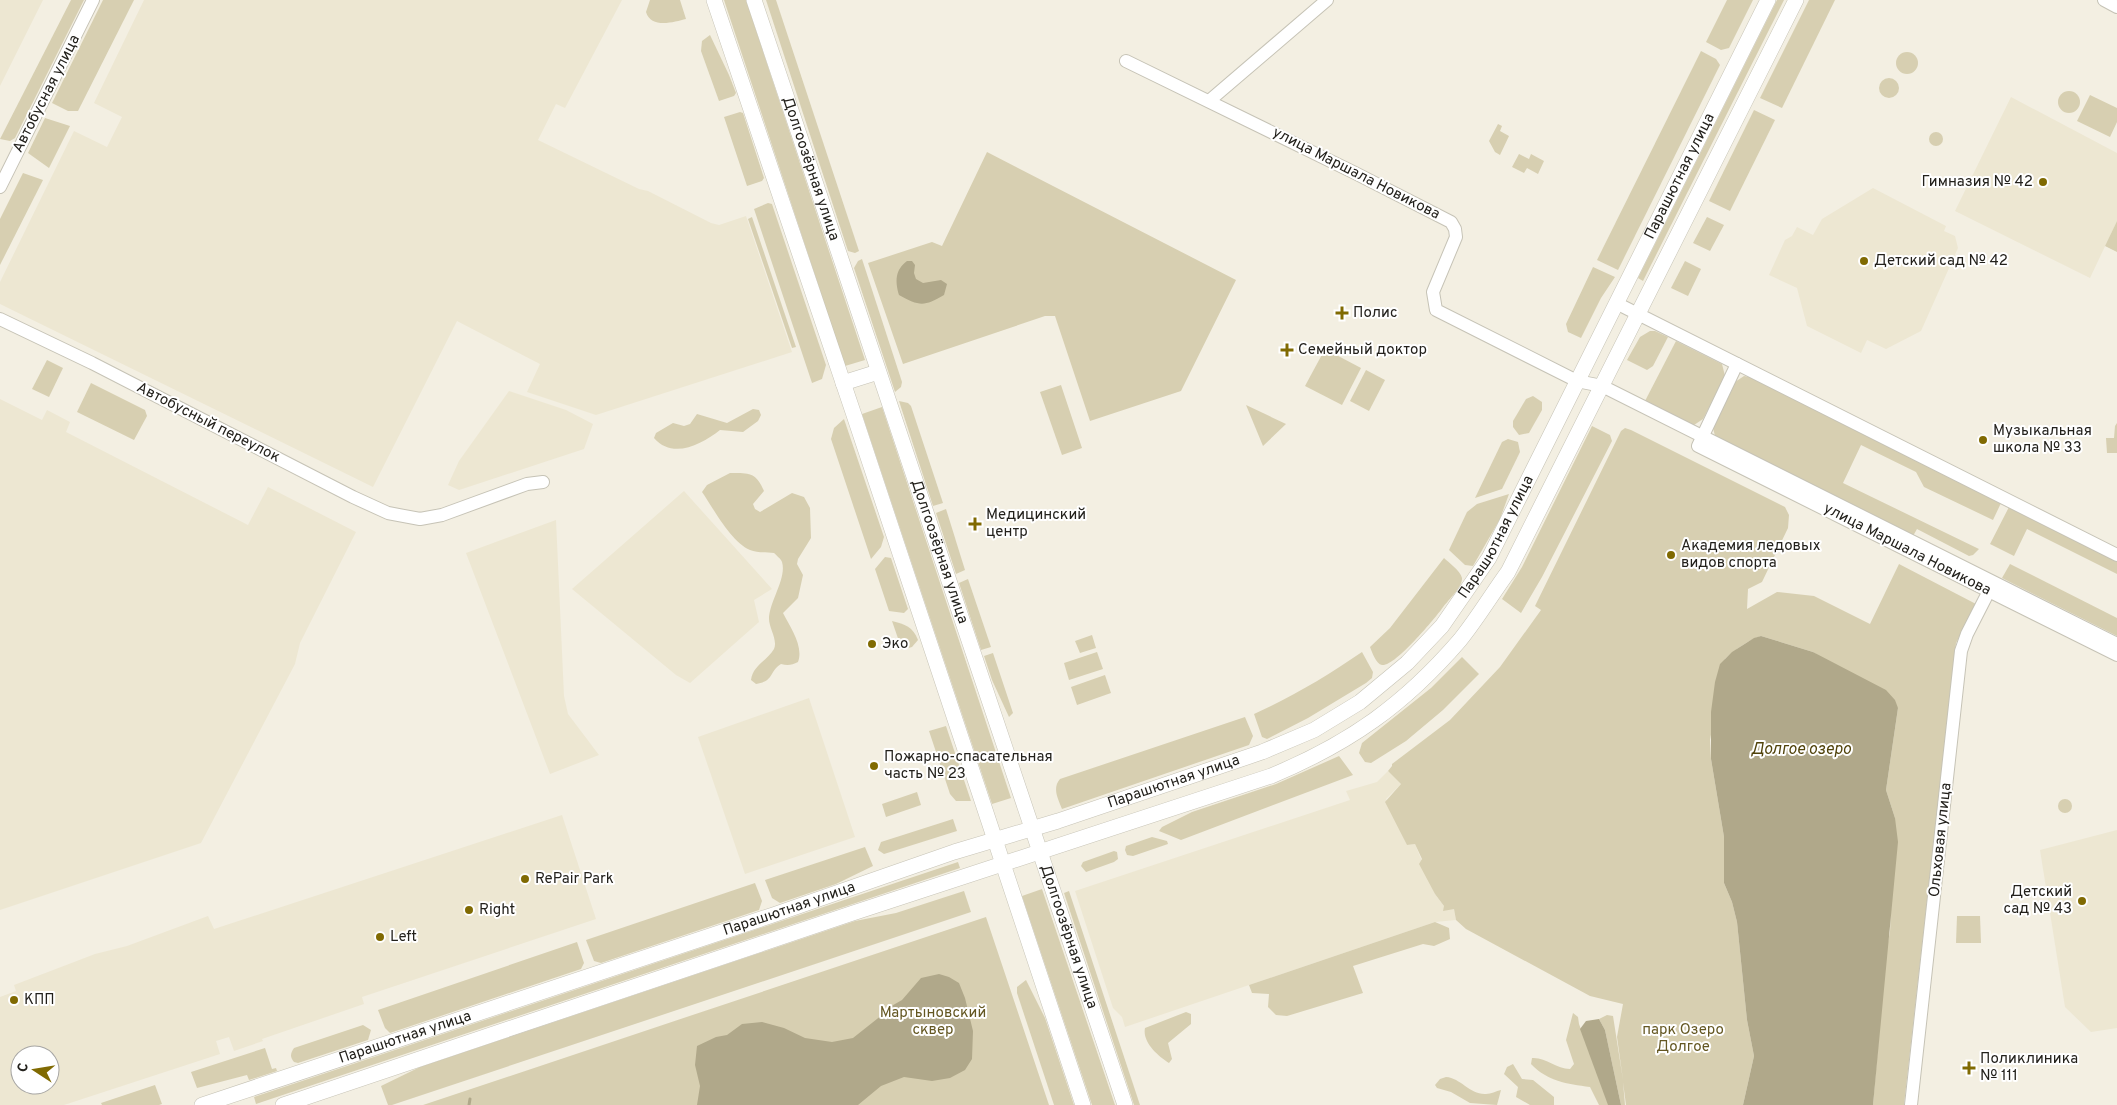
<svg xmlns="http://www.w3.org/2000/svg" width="2117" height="1105" font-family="Overpass,sans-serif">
	<rect width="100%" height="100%" fill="#f3efe2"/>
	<g fill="#ede7d2" fill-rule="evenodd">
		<polygon points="0,0 43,0 0,86"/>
		<polygon points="144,0 622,0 565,108 556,104 538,140 639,189 648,191 711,223 719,225 746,216 792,352 596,415 527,392 540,364 457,321 373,487 0,304 0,282 74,131 107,147 122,117 94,103"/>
		<polygon points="2011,97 2117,153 2117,221 2090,278 1955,211"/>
		<polygon points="1873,188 1946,226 1944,231 1955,236 1958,248 1921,331 1886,349 1867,340 1861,353 1807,326 1797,288 1769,275 1785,240 1792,236 1797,227 1813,235 1822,219"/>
		<polygon points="509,391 566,410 593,424 584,449 459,490 448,485 459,461"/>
		<polygon points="0,399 42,420 47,410 70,422 66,432 248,525 268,487 356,532 300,643 295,664 201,843 0,910"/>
		<polygon points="684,491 772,589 754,600 759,622 690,683 676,675 572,589"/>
		<polygon points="556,520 564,696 568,714 599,755 550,774 466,553"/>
		<polygon points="809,698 855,837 745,874 698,737"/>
		<polygon points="1388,771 1401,784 1386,799 1407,845 1415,844 1435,894 1444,906 1454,909 1456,920 1435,922 1125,1027 1122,1017 1113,1008 1075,891 1350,800 1346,791 1377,782"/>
		<path d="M562 815 596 919 362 997 364 1004 262 1039 263 1041 234 1051 229 1037 216 1041 220 1054 64 1105H0V997L16 991 14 985 95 954 127 946 208 916 214 929ZM20 1055H50V1085H20Z"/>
		<polygon points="2117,830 2117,1028 2091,1032 2065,1007 2040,850"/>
	</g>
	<g fill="#d7cfb1">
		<polygon points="71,0 84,0 15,138 10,141 0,139"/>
		<polygon points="103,0 134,0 78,111 68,111 52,103"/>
		<path d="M650 0H680L686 19C674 22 651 29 646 12Z"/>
		<polygon points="724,0 746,0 865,360 845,366"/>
		<polygon points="766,0 776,0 859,251 855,253 848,251"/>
		<polygon points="1727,0 1753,0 1729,48 1721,50 1706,42"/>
		<polygon points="1777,0 1784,0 1643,281 1638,278"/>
		<polygon points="1809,0 1835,0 1782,108 1760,98"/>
		<polygon points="710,35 729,75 736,93 734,96 719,101 701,51 702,41"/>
		<polygon points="1701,51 1716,59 1720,65 1618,270 1597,260"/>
		<circle cx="1907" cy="63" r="11"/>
		<circle cx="1889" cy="88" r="10"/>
		<circle cx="2069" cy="102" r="11"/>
		<polygon points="2090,95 2117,108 2117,122 2110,137 2077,121"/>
		<polygon points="1754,110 1775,120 1730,211 1709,201"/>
		<polygon points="740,112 743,113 764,178 762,181 747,186 724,117"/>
		<polygon points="45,118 70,126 49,168 28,153"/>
		<polygon points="1498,124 1502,126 1500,131 1509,136 1500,155 1495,152 1489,141"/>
		<circle cx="1936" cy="139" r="7"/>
		<polygon points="987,152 1236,280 1181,391 1090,421 1055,316 1045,316 903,364 868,263 932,242 942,246"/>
		<polygon points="1519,154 1529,159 1531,154 1544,161 1538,174 1527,168 1524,173 1512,167"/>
		<polygon points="23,173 43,180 0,265 0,219"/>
		<polygon points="768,203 772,204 826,365 822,379 812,383 754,209"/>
		<polygon points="752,217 796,347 792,348 748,219"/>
		<polygon points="1707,217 1724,225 1710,251 1693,243"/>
		<polygon points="2117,221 2117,252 2105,246"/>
		<polygon points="862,259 902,382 901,387 895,392 854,268 858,261"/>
		<polygon points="1685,261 1701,269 1688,296 1671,288"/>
		<polygon points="1593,267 1615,277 1601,298 1581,338 1568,332 1566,324"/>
		<polygon points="1650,331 1655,331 1668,337 1653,366 1647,370 1627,360 1640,337"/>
		<polygon points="1676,341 1722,364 1725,376 1703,419 1694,425 1645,401"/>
		<polygon points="1325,349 1361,368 1342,405 1305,386"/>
		<polygon points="47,360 63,368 49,397 32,389"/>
		<polygon points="1366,370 1385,380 1369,411 1350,401"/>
		<polygon points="1744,376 1749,377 2001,503 1993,520 1924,487 1916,472 1861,445 1843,483 1979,549 1973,555 1969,556 1917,529 1913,536 1715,436 1713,428 1735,382"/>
		<polygon points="91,383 145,410 147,416 134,440 77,412"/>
		<polygon points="1061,385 1082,448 1062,455 1040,392"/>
		<polygon points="1533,396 1542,402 1542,410 1529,433 1519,435 1513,427 1513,421 1526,399"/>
		<polygon points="899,401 908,403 911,406 943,503 933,506"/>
		<polygon points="1246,405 1286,424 1263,446"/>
		<polygon points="882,407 1011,798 992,804 862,414"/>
		<path d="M753 409 759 410 761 415 758 421 743 432 720 430C702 444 673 460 654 438L656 433 673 423 684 426 690 424 697 414 727 423Z"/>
		<polygon points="844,419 884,537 881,547 871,559 831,439 834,428"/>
		<polygon points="2117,423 2117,453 2107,453 2106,438 2114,438 2115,426"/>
		<polygon points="1592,426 1610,435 1612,441 1542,577 1521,613 1502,599 1522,567"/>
		<path d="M1625 428 1631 430 1785 507 1789 515 1788 528 1762 582 1748 589 1747 609 1777 592 1814 596 1870 624 1899 564 1976 604 1956 643 1904 1105H1873L1886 952 1890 932 1895 818 1886 790 1898 708 1813 652 1761 636C1748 640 1735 650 1725 659L1710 740 1711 759 1724 837V883L1732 902 1737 922 1747 1020 1754 1056 1743 1105H1626L1623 1082 1625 1105H1621L1605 1030 1599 1019 1607 1015 1613 1016 1623 1080 1617 1037 1623 1004 1590 996 1466 929 1456 920 1454 909 1443 911 1444 906 1435 894 1419 864 1422 859 1415 844 1407 845 1385 802 1401 784 1388 771 1392 766V764L1450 720 1500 667 1541 610 1535 606 1621 431Z"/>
		<polygon points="1508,439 1518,442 1520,452 1502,489 1475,498 1502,442"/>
		<path d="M730 473C749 473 756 472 764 491L753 504 755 509 760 512 792 493 804 497 810 508 811 538 798 559 797 564 803 575 798 598 783 613C790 627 804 646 798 662 792 665 788 666 781 664 769 671 775 681 756 684L751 680C753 665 767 661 774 649 778 640 769 628 769 619 769 602 787 578 782 562 781 559 776 555 774 553 767 552 757 553 750 550 731 542 713 508 702 492L707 485Z"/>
		<polygon points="1509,494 1500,519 1473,566 1465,565 1449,550 1467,512 1477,504"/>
		<polygon points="2009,507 2117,561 2117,574 2027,529 2014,556 1990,544"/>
		<polygon points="946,509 965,570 956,574 936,513"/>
		<polygon points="885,557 891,558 908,609 904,613 889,611 875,569"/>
		<path d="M1444 558C1449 563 1460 570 1462 578 1463 587 1446 602 1441 610 1433 620 1395 667 1382 665 1376 664 1372 652 1370 647L1390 628Z"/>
		<polygon points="2010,564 2117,618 2117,636 2002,578"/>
		<polygon points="968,579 991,647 981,650 959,583"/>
		<path d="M892 621C905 624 913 627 918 640L912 647 902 650Z"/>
		<polygon points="1092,635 1096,648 1080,653 1075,641"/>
		<polygon points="1097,652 1103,669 1069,680 1064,663"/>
		<path d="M1362 652 1373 672 1372 678 1366 683 1308 718 1267 739 1262 737 1254 714C1292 697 1327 676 1362 652Z"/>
		<polygon points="993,653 1013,713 1009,717 992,680 984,656"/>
		<polygon points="1462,657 1479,674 1443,710 1406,741 1371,763 1365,762 1359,753 1362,743 1431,688"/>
		<polygon points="1105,675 1111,693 1077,705 1071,687"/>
		<path d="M1245 717 1253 736 1249 745 1062 809C1058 799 1052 788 1060 779Z"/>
		<polygon points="946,726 971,801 956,801 950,794 929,731"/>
		<polygon points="1339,756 1353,775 1181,840 1159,831 1162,827 1192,812 1276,784"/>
		<polygon points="917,792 921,805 886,817 882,804"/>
		<circle cx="2065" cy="806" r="7"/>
		<polygon points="953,819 957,831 884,854 878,850 881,842"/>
		<polygon points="1152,837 1167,841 1168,844 1133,856 1127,855 1125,850 1126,846"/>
		<polygon points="865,847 873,866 836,884 780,903 772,898 765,880"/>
		<polygon points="1114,851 1117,852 1118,859 1114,862 1086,872 1081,866 1083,862"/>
		<polygon points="958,862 960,868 256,1104 254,1097"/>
		<polygon points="755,883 762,901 759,910 601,963 594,961 586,940"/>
		<polygon points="1042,889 1115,1105 1092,1105 1022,896"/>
		<polygon points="964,891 971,912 392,1105 388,1105 381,1086 420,1067 855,921 896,913"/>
		<polygon points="1069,891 1140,1105 1134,1105 1064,893"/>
		<polygon points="1957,916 1980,916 1981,943 1956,943"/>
		<polygon points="986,917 1049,1105 423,1105 468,1090"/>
		<polygon points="1435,922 1449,928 1450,939 1434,946 1423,944 1353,966 1363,993 1287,1016 1276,1015 1268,1007 1269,994 1252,993 1249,985"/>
		<polygon points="577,942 584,963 581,969 390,1033 385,1028 378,1010"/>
		<polygon points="1026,980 1045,1018 1074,1105 1054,1105 1017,993 1017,987"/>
		<path d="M1186 1012 1191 1014V1024L1168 1043 1172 1059 1169 1063C1158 1056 1142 1042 1145 1028Z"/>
		<path d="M1573 1013 1578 1017 1579 1024 1609 1105H1599L1590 1087C1567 1084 1547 1081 1531 1064L1532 1058C1546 1057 1556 1069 1570 1069L1574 1064 1566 1040Z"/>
		<path d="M363 1025 371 1030 368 1040 298 1063 294 1062C290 1057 290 1054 294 1048Z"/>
		<polygon points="265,1048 272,1069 276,1068 277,1071 249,1080 247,1075 197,1088 191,1072"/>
		<polygon points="1513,1064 1522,1079 1533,1080 1554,1097 1554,1105 1530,1105 1516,1097 1518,1087 1504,1074 1507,1067"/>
		<path d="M1446 1077C1461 1078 1470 1095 1486 1094 1491 1094 1496 1091 1501 1090L1497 1105 1470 1103 1451 1092 1437 1088 1435 1085 1440 1079Z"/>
		<polygon points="155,1085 162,1104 159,1105 102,1105 101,1103"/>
	</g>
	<g fill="#b0a88a">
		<path d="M907 261H912L915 265 914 273 916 279 923 283 941 280 947 284 944 295C924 307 919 306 899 295 895 281 895 270 907 261Z"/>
		<polygon points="1761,636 1813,652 1886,690 1895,700 1898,708 1886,790 1895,818 1898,842 1873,1105 1743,1105 1754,1056 1747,1020 1737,922 1732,902 1724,883 1724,837 1711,759 1711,712 1715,682 1720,664 1732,652 1754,638"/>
		<polygon points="939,974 949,977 959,983 965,998 973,1031 972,1059 965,1070 950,1078 932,1081 904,1077 881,1086 858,1105 697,1105 700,1086 695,1065 697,1046 716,1037 727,1035 742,1024 762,1022 784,1028 805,1038 832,1042 853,1038 882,1015 888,1008 902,1000 921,978"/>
		<polygon points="1599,1019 1605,1030 1621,1105 1608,1105 1580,1029 1586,1021"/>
	</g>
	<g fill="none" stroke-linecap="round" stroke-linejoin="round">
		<polyline stroke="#b0a88a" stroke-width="3" points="469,1105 470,1099"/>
		<defs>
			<g id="minor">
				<polyline points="2104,0 2117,7"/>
				<polyline points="1126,61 1355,173 1451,222 1455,229 1456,237 1433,292 1436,310 1577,381 1602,386 2117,644"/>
				<polyline points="1209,101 1327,0"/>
				<polyline points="0,187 93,0"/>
				<polyline points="1616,303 2117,555"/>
				<polyline points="0,319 92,363 353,497 388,513 420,519 442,515 527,484 543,482"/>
				<polyline points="1737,364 1698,446 2117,655"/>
				<polyline points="1911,1105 1961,651 1967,634 1992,585"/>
			</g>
			<g id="major">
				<polyline points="714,0 853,412 1083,1105"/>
				<path id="s1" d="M754 0 1125 1105"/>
				<polyline points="843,383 878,372"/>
				<path id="s2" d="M202 1105 773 915 954 852 1058 821 1262 752 1314 730 1360 702 1407 663 1442 626 1489 558 1768 0"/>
				<path d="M283 1105 853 913 1271 776C1350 743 1404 705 1460 640 1477 619 1492 594 1508 572L1796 0"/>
			</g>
		</defs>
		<use href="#minor" stroke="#c6c3b6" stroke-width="14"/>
		<use href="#major" stroke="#c6c3b6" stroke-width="16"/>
		<use href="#minor" stroke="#fff" stroke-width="12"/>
		<use href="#major" stroke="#fff" stroke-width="15"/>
	</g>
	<g fill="#806a02" stroke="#fff" stroke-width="2">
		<circle cx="2043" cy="182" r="5"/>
		<circle cx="1864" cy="261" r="5"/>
		<path d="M1339.5 305.5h5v5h5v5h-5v5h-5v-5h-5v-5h5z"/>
		<path d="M1284.5 342.5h5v5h5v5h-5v5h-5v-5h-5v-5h5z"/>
		<circle cx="1983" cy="440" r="5"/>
		<path d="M972.5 516.5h5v5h5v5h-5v5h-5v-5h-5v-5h5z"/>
		<circle cx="1671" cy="555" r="5"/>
		<circle cx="872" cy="644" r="5"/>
		<circle cx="874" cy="766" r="5"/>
		<circle cx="525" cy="879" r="5"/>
		<circle cx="2082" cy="901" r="5"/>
		<circle cx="469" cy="910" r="5"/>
		<circle cx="380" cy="937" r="5"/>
		<circle cx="14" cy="1000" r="5"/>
		<path d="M1966.5 1060.5h5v5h5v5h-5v5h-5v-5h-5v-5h5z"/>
	</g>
	<g text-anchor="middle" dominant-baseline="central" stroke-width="4" stroke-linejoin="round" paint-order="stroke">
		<g font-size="15" fill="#23211c" stroke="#fff">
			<text transform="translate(47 94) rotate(-63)">Автобусная улица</text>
			<text stroke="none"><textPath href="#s1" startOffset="178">Долгоозёрная улица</textPath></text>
			<text transform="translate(1356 174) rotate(27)">улица Маршала Новикова</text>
			<text stroke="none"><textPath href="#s2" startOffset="1849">Парашютная улица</textPath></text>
			<text transform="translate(208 423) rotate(27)">Автобусный переулок</text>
			<text stroke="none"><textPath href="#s2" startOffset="1444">Парашютная улица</textPath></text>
			<text transform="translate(1907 550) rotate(27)">улица Маршала Новикова</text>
			<text stroke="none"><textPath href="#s1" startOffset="582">Долгоозёрная улица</textPath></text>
			<text stroke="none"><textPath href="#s2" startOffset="1024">Парашютная улица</textPath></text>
			<text transform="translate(1941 840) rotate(-84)">Ольховая улица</text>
			<text stroke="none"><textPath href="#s2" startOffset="619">Парашютная улица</textPath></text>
			<text stroke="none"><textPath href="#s1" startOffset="988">Долгоозёрная улица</textPath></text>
			<text stroke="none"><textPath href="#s2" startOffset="214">Парашютная улица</textPath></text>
		</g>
		<g font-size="15" fill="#23211c" stroke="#fff" text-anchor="start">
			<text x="2033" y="182" text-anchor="end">Гимназия № 42</text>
			<text x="1874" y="261">Детский сад № 42</text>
			<text x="1353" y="313">Полис</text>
			<text x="1298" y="350">Семейный доктор</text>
			<text x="1993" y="431">Музыкальная<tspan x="1993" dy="17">школа № 33</tspan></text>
			<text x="986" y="515">Медицинский<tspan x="986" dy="17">центр</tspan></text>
			<text x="1681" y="546">Академия ледовых<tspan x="1681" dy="17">видов спорта</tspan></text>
			<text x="882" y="644">Эко</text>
			<text x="884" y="757">Пожарно-спасательная<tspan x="884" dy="17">часть № 23</tspan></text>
			<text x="535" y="879">RePair Park</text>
			<text x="2072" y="892" text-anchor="end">Детский<tspan x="2072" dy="17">сад № 43</tspan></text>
			<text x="479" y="910">Right</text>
			<text x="390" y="937">Left</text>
			<text x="24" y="1000">КПП</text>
			<text x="1980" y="1059">Поликлиника<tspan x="1980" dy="17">№ 111</tspan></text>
		</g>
		<g font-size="15" fill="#645722" stroke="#fff">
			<text x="933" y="1013">Мартыновский<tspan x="933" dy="17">сквер</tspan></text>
			<text x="1683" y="1030">парк Озеро<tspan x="1683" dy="17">Долгое</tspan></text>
		</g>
		<g font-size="16" font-style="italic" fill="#50420a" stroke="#fff">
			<text x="1801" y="750">Долгое озеро</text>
		</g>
	</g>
	<g transform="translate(35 1070) rotate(282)"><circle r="24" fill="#ffffff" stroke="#a7a6a4"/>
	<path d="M0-4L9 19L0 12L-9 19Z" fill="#806a02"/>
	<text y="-8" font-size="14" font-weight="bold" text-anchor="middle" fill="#23211c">С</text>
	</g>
</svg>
